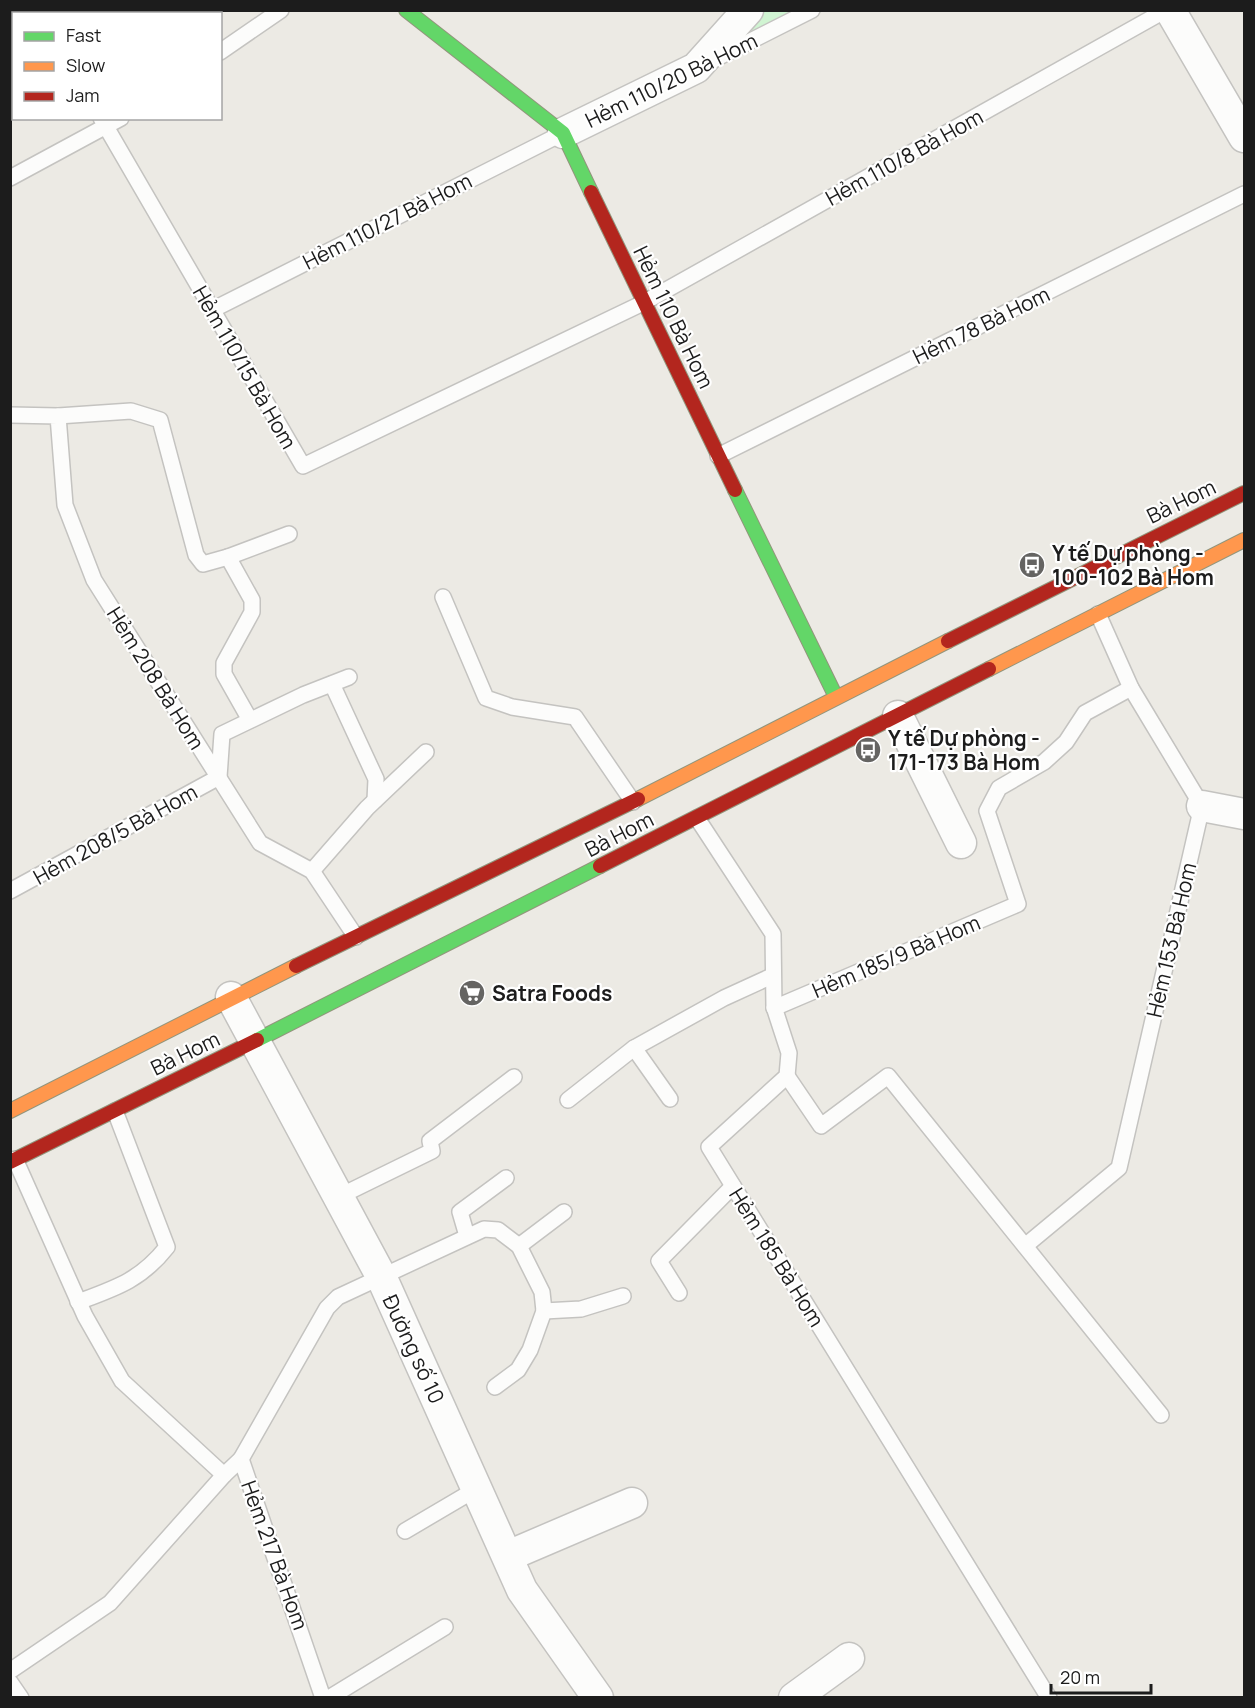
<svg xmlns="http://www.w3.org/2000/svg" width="1255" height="1708" font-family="Manrope,sans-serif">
	<rect width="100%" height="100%" fill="#eceae4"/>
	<g fill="#d0f4d2">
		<polygon points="59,11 224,11 219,14 61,14"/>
		<polygon points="757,11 794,11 735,42"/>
	</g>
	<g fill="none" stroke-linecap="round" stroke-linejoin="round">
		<defs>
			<g id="lane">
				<polyline points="43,10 45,14"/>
				<polyline points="220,52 281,10"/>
				<polyline points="715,59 812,10"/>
				<polyline points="101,118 303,466 643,303 1166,10"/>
				<polyline points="10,178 121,118"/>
				<polyline points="212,310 563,133"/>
				<polyline points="10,415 58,416 65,505 94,580 260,843 312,871 356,937"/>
				<polyline points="58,416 131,411 160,420 196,555 203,564 228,557"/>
				<polyline points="718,456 1244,194"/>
				<polyline points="443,597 486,698 512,707 575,717 633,802"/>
				<polyline points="332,684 376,779 375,800"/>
				<polyline points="250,720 224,674 224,663 252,612 252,600 228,557 289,534"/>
				<polyline points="697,818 773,934 774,1007 789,1053 787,1076 709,1147 1049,1698"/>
				<polyline points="312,871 367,808 426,752"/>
				<polyline points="10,891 219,777 222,734 303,695 349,677"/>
				<polyline points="774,1008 1018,904 987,811 999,788 1044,762 1066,742 1085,713 1131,688"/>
				<polyline points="634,1048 670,1099"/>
				<polyline points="787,1076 821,1126 888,1076 1161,1415"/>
				<polyline points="568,1100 634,1048 724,998 772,976"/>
				<polyline points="15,1159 85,1316 122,1381 224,1475 241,1459 323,1698"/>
				<polyline points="338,1197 432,1151 430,1141 514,1077"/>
				<polyline points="467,1236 460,1212 506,1178"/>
				<polyline points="519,1246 564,1212"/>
				<polyline points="1025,1246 1119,1168 1202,806 1131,688 1098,614"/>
				<polyline points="679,1293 659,1261 733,1186"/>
				<path d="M78 1302C116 1288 141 1280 167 1247L115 1111"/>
				<polyline points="544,1311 581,1309 623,1296"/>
				<polyline points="241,1459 327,1308 338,1297 484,1229 498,1230 519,1246 542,1292 544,1311 530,1350 518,1370 495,1387"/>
				<polyline points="405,1531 478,1488"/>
				<polyline points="10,1671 110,1603 224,1475"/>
				<polyline points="10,1682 21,1698"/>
				<polyline points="329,1698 445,1627"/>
			</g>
			<g id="street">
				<polyline points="1170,10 1244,137"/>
				<polyline points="563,133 696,68 748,10"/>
				<polyline points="898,716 961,843"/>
				<polyline points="1202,806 1244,814"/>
				<polyline points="231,997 381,1276 522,1590 598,1698"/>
				<polyline points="508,1556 632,1503"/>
				<polyline points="794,1698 849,1658"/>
			</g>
			<g id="fast">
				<polyline points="406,10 563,133 591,192"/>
				<polyline points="735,490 836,697"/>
				<polyline points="257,1040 600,866"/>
			</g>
			<g id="slow">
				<polyline points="989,669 1244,540"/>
				<polyline points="638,799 948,641"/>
				<polyline points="10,1111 296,966"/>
			</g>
			<g id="jam">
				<polyline points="591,192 735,490"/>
				<polyline points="948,641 1244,493"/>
				<polyline points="600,866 989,669"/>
				<polyline points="296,966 638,799"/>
				<polyline points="10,1162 257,1040"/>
			</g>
		</defs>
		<use href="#lane" stroke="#c4c3c0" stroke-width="18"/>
		<use href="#street" stroke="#c4c3c0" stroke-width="33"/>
		<use href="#fast" stroke="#92957c" stroke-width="16"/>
		<use href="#slow" stroke="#92957c" stroke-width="16"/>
		<use href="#jam" stroke="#92957c" stroke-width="16"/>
		<polyline stroke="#d7c8c3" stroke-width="4" stroke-dasharray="3 3" stroke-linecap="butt" points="110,14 116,10"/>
		<use href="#lane" stroke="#fcfcfb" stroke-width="15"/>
		<use href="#street" stroke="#fcfcfb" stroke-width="30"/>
		<use href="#fast" stroke="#63d668" stroke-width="14"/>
		<use href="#slow" stroke="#ff974d" stroke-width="14"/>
		<use href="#jam" stroke="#b3261e" stroke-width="14"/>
	</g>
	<defs>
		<symbol id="bus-disc" viewBox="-11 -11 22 22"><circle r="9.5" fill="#656462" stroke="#fff"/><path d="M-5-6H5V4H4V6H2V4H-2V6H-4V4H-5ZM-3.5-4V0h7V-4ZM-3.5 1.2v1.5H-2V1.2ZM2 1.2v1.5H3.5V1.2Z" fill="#fff"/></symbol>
		<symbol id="supermarket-disc" viewBox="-11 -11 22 22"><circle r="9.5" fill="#656462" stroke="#fff"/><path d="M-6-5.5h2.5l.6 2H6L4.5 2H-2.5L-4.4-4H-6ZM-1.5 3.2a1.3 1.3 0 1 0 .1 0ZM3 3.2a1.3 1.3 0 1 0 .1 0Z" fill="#fff"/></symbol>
	</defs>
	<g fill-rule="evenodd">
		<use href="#bus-disc" x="1017" y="550" width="30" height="30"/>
		<use href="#bus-disc" x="853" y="735" width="30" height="30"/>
		<use href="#supermarket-disc" x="457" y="978" width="30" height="30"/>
	</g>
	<g text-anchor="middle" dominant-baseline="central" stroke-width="4.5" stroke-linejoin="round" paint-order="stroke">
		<g font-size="21" fill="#1c1c1c" stroke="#fff">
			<text transform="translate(671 80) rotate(-26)">Hẻm 110/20 Bà Hom</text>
			<text transform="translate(904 157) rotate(-29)">Hẻm 110/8 Bà Hom</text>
			<text transform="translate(387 221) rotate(-27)">Hẻm 110/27 Bà Hom</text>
			<text transform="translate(674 317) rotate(64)">Hẻm 110 Bà Hom</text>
			<text transform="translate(981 325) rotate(-26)">Hẻm 78 Bà Hom</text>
			<text transform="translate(245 367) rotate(60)">Hẻm 110/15 Bà Hom</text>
			<text transform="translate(1181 501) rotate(-26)">Bà Hom</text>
			<text transform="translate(156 678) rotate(58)">Hẻm 208 Bà Hom</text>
			<text transform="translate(115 834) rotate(-29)">Hẻm 208/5 Bà Hom</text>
			<text transform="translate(619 834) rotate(-27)">Bà Hom</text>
			<text transform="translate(1171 940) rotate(-77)">Hẻm 153 Bà Hom</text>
			<text transform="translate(896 956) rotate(-23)">Hẻm 185/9 Bà Hom</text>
			<text transform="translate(185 1053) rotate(-26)">Bà Hom</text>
			<text transform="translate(777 1257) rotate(58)">Hẻm 185 Bà Hom</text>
			<text transform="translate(414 1349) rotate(65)">Đường số 10</text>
			<text transform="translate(275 1555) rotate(70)">Hẻm 217 Bà Hom</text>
		</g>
		<g font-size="21" font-weight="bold" fill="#1c1c1c" stroke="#fff" text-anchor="start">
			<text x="1052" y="553">Y tế Dự phòng -<tspan x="1052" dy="24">100-102 Bà Hom</tspan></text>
			<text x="888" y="738">Y tế Dự phòng -<tspan x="888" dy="24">171-173 Bà Hom</tspan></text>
			<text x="492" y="993">Satra Foods</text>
		</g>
	</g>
	<rect width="1255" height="1708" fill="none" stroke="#1c1c1c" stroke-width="24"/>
	<rect x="12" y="12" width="210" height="108" fill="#ffffff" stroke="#a4a4a4" stroke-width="1.5"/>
	<rect x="24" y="32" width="30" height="9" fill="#63d668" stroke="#a4a4a4" stroke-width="1.5"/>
	<text x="66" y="42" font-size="18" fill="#1c1c1c">Fast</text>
	<rect x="24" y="62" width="30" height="9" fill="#ff974d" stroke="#a4a4a4" stroke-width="1.5"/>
	<text x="66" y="72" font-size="18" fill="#1c1c1c">Slow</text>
	<rect x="24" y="92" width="30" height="9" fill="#b3261e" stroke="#a4a4a4" stroke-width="1.5"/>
	<text x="66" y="102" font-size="18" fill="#1c1c1c">Jam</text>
	<path d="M1051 1684v9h100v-9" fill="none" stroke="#1c1c1c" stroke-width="3"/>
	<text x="1060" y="1684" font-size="18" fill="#1c1c1c" stroke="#ffffff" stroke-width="4.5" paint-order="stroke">20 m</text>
</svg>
